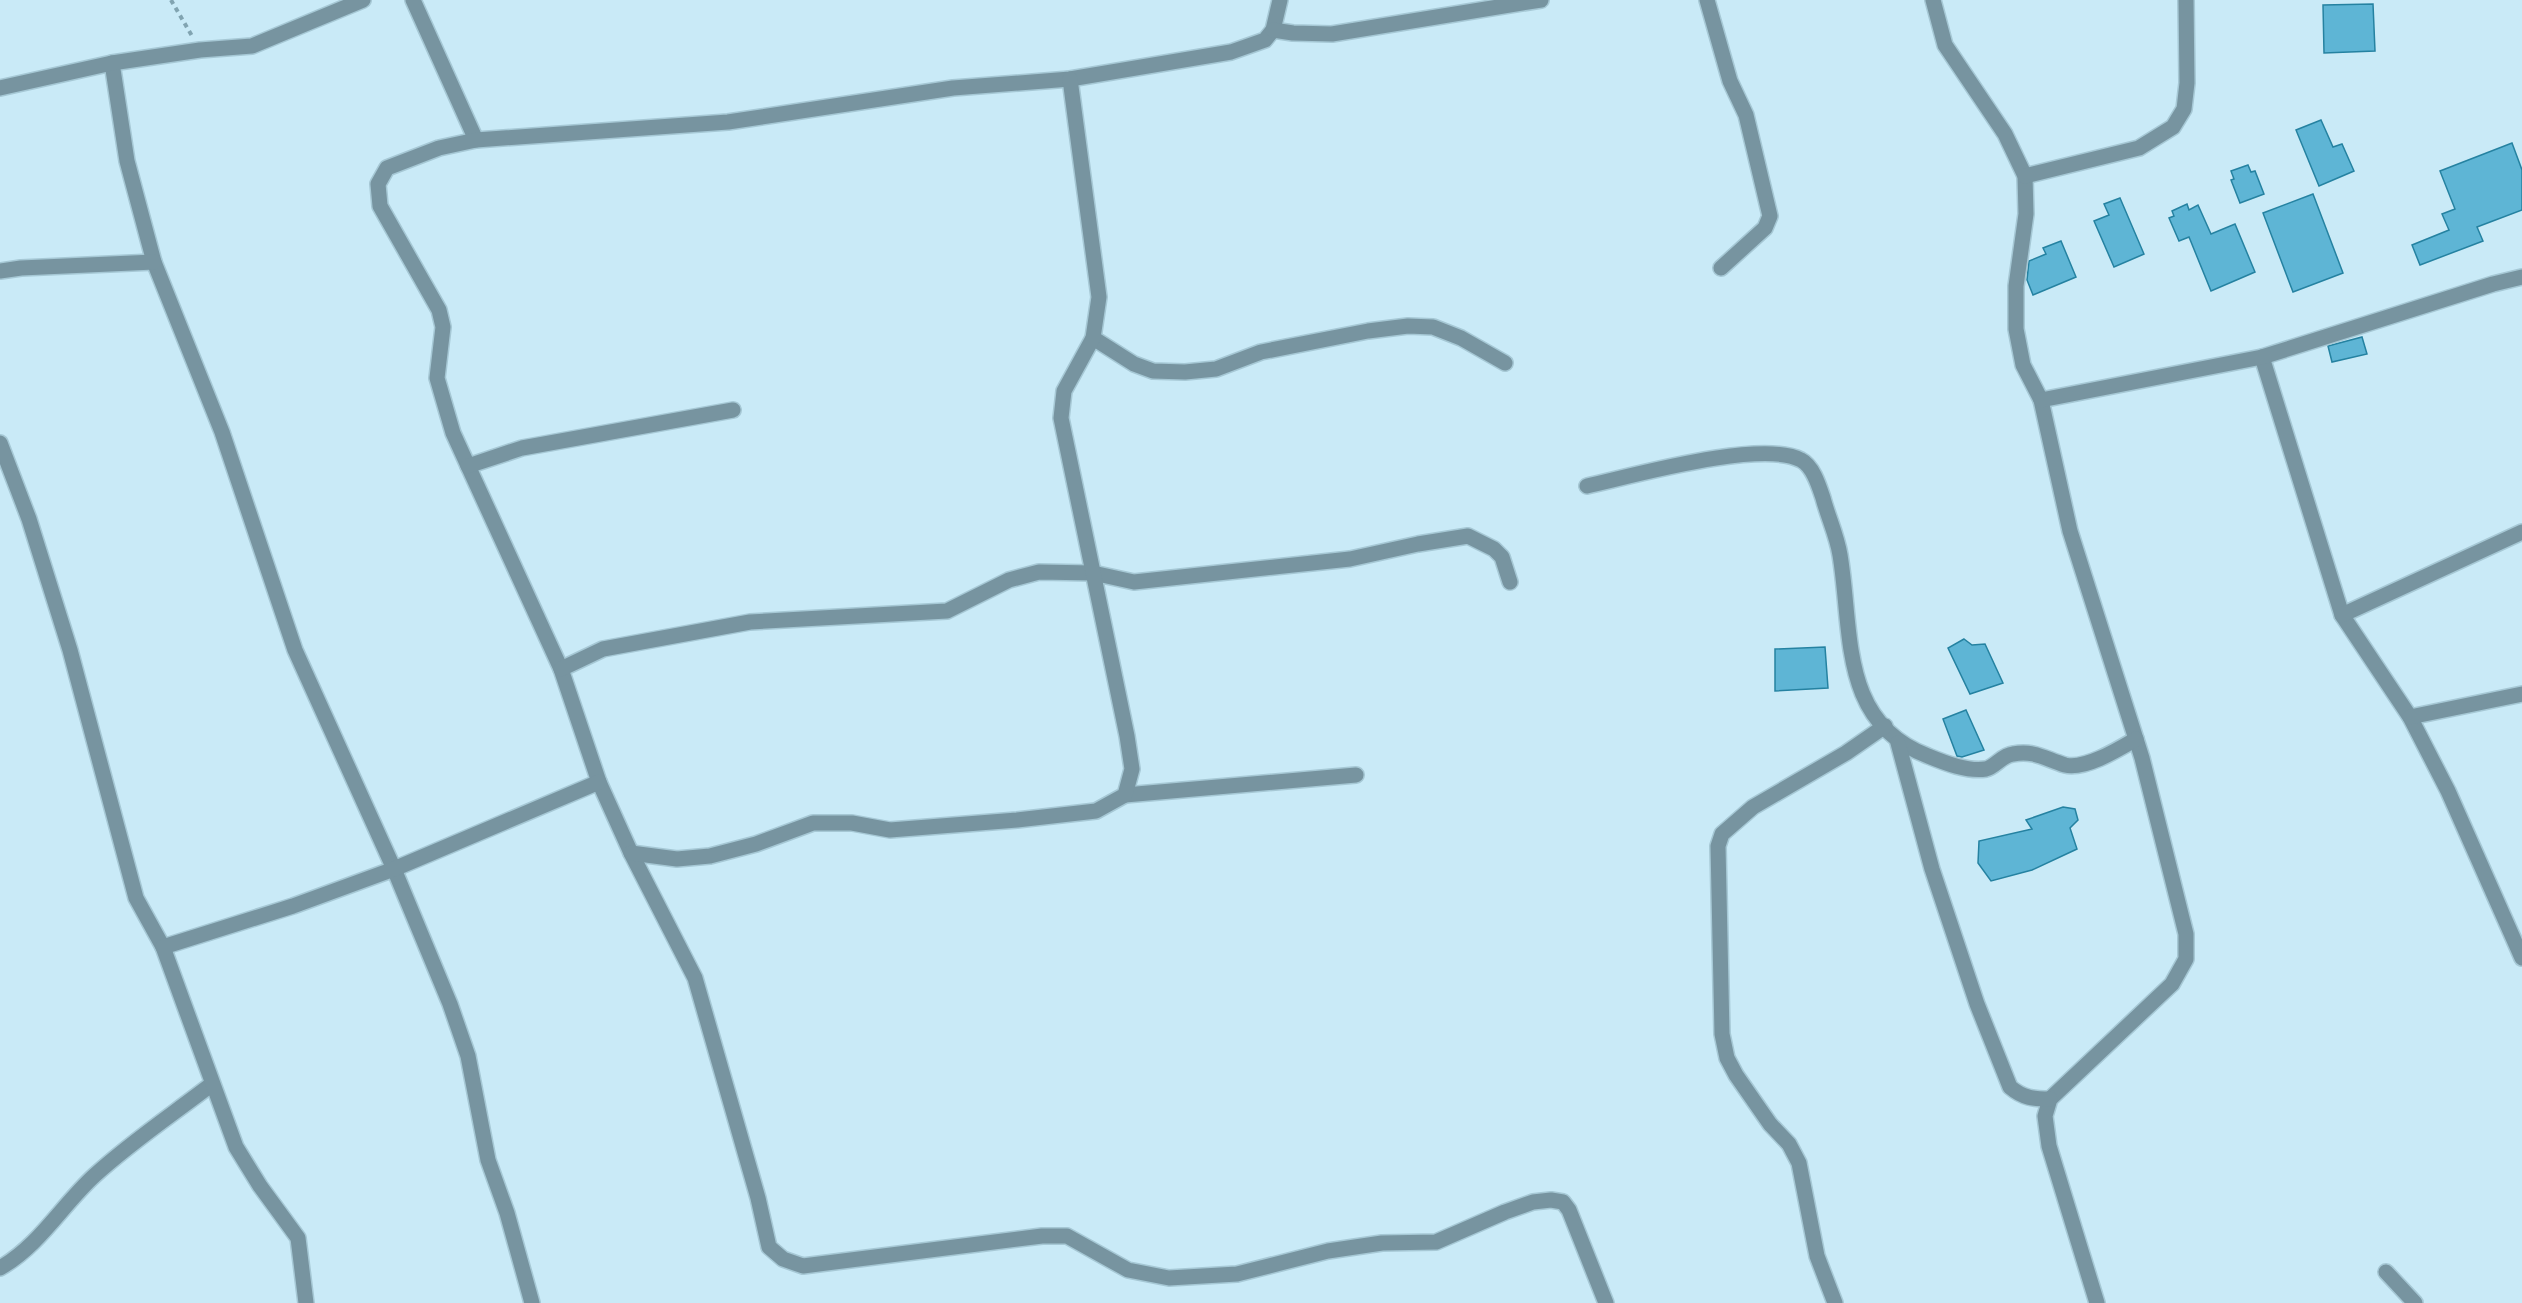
<svg xmlns="http://www.w3.org/2000/svg" width="2522" height="1303" font-family="'Varela Round',sans-serif">
	<rect width="100%" height="100%" fill="#c9eaf7"/>
	<g fill="#5eb5d5" stroke="#2582a1" stroke-width="1.5">
		<polygon points="2373,4 2375,51 2324,53 2323,5"/>
		<polygon points="2321,120 2333,147 2342,144 2354,171 2319,186 2296,130"/>
		<polygon points="2512,143 2522,170 2522,210 2477,227 2483,241 2420,265 2412,245 2449,230 2442,214 2455,209 2440,171"/>
		<polygon points="2248,165 2251,172 2255,171 2264,194 2240,203 2231,180 2234,179 2231,171"/>
		<polygon points="2313,194 2343,273 2293,292 2263,213"/>
		<polygon points="2120,198 2144,254 2114,267 2094,221 2109,215 2104,204"/>
		<polygon points="2187,204 2189,210 2198,205 2211,234 2235,224 2255,272 2211,291 2189,237 2179,241 2169,218 2174,216 2172,211"/>
		<polygon points="2061,241 2076,277 2033,295 2027,280 2029,261 2046,254 2043,248"/>
		<polygon points="2362,337 2367,354 2332,362 2328,346"/>
		<polygon points="1964,639 1972,645 1985,644 2003,683 1970,694 1948,648"/>
		<polygon points="1825,647 1828,688 1775,691 1775,649"/>
		<polygon points="1966,710 1984,750 1962,757 1957,756 1943,719"/>
		<polygon points="2063,807 2075,809 2078,820 2070,828 2077,849 2032,870 1991,881 1978,863 1979,841 2032,829 2026,820"/>
	</g>
	<g fill="none" stroke-linecap="round" stroke-linejoin="round">
		<defs>
			<g id="street">
				<polyline points="413,0 476,140"/>
				<polyline points="1280,0 1273,30 1265,40 1231,52 1070,79 953,88 728,122 476,140 439,148 387,168 378,184 380,206 439,310 443,327 437,378 453,433 561,669 599,782 631,853 695,978 758,1198 769,1247 783,1259 803,1266 1042,1236 1067,1236 1128,1270 1169,1278 1237,1274 1328,1251 1382,1243 1436,1242 1505,1212 1533,1202 1551,1200 1563,1202 1569,1210 1606,1303"/>
				<polyline points="1707,0 1730,81 1746,115 1770,216 1765,228 1721,268"/>
				<polyline points="1933,0 1945,45 2005,134 2025,176 2026,214 2016,286 2016,329 2023,365 2041,400 2070,531 2142,758 2186,934 2186,959 2172,984 2050,1099 2045,1116 2049,1146 2097,1303"/>
				<polyline points="1273,30 1293,33 1332,34 1541,0"/>
				<polyline points="112,63 127,161 154,262 222,432 295,650 394,869 450,1004 468,1056 488,1160 507,1213 532,1303"/>
				<polyline points="0,88 112,63 200,50 252,46 363,0"/>
				<polyline points="2025,176 2139,148 2173,127 2184,109 2187,83 2186,0"/>
				<polyline points="0,271 21,268 154,262"/>
				<polyline points="1093,338 1134,364 1153,371 1185,372 1216,369 1261,352 1368,331 1408,326 1433,327 1461,338 1505,363"/>
				<polyline points="2262,357 2342,615 2410,717 2448,791 2522,958"/>
				<polyline points="2041,400 2262,357 2493,284 2522,277"/>
				<polyline points="0,443 29,519 70,650 136,898 163,947"/>
				<polyline points="468,466 522,448 733,410"/>
				<path d="M1587 486C1632 476 1762 439 1801 460 1813 466 1819 486 1823 498 1828 517 1837 536 1840 555 1853 633 1839 722 1928 756 1945 763 1968 772 1986 769 1995 767 2002 755 2013 754 2035 750 2045 759 2065 765 2085 770 2119 749 2136 739"/>
				<polyline points="2342,615 2522,532"/>
				<polyline points="561,669 603,649 750,622 947,611 1009,580 1039,572 1093,573 1134,582 1350,559 1418,544 1468,536 1494,549 1502,557 1510,582"/>
				<polyline points="2410,717 2522,694"/>
				<path d="M1898 743 1932 869 1977 1004 2010 1087C2023 1098 2033 1099 2050 1099"/>
				<polyline points="1125,795 1356,775"/>
				<polyline points="631,853 677,859 710,856 756,844 813,823 852,823 890,830 1017,820 1096,811 1125,795 1132,769 1127,736 1061,418 1064,391 1093,338 1099,297 1070,79"/>
				<path d="M0 1268C40 1245 62 1205 95 1175 131 1142 173 1114 212 1084"/>
				<polyline points="2386,1272 2415,1303"/>
				<polyline points="306,1303 298,1238 260,1186 236,1147 163,947 293,906 394,869 599,782"/>
				<polyline points="1835,1303 1817,1256 1799,1163 1789,1144 1770,1124 1736,1075 1727,1058 1722,1034 1718,846 1722,834 1753,807 1846,753 1885,726"/>
			</g>
		</defs>
		<use href="#street" stroke="#a6c8d5" stroke-width="18"/>
		<polyline stroke="#81a4b1" stroke-width="4" stroke-dasharray="4.5 4.5" stroke-linecap="butt" points="171,0 192,36"/>
		<use href="#street" stroke="#7794a0" stroke-width="15"/>
	</g>
</svg>
